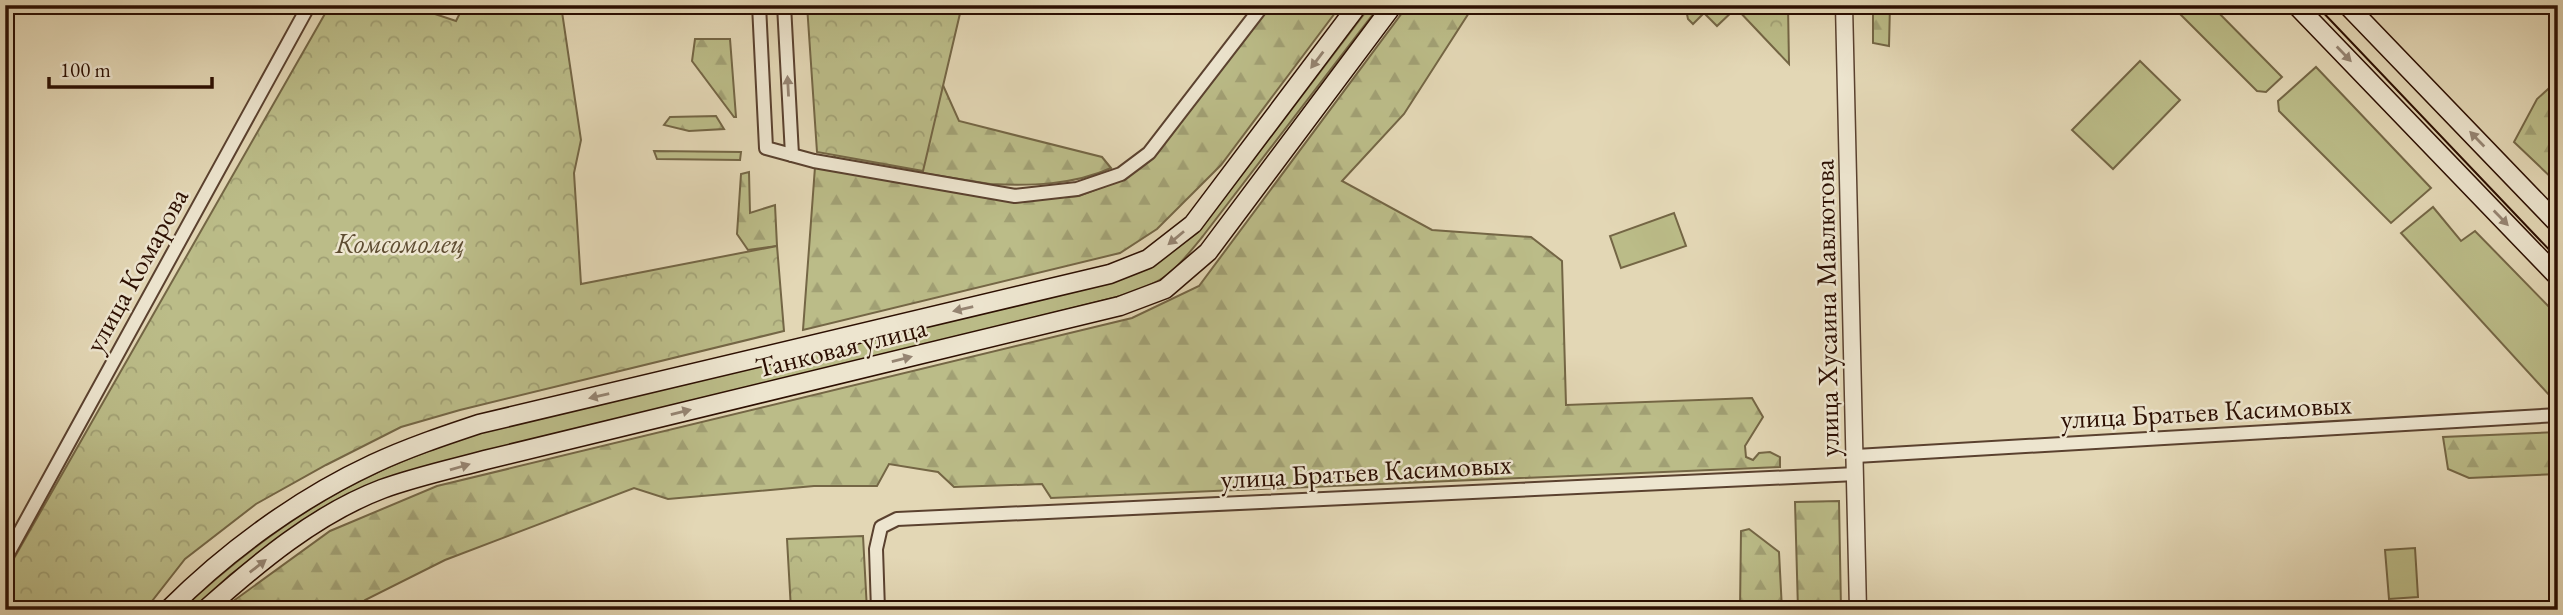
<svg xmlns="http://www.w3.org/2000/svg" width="2563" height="615" font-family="'EB Garamond',serif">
	<defs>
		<pattern id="forest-firs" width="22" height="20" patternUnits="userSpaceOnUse" patternTransform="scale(1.75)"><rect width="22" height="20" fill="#bbbc88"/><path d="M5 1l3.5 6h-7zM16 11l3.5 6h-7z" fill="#a1a074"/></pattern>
		<pattern id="park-crowns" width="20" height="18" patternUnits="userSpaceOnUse" patternTransform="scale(1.75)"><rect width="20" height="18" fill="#bbbc88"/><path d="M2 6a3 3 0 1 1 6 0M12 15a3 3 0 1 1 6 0" fill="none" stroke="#a1a074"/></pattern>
	</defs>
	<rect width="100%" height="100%" fill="#e3d7b5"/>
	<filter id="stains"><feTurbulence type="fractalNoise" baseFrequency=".00286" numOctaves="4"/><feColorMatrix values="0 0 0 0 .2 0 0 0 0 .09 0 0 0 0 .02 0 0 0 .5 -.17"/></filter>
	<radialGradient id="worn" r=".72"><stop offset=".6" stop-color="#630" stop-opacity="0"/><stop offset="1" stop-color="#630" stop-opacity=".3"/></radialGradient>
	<g fill="#bbbc88" stroke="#746645" stroke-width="2">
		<path d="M1371 5H1380L1203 236C1171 275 1166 282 1117 297L436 467 277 540 230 575 193 610H181C240 555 305 506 378 472 412 456 448 444 483 431L1153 265 1198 232Z"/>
		<polygon points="2171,5 2211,5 2282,77 2266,92 2257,91"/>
		<polygon points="2140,61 2180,100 2113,169 2072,130"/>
		<polygon points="2316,67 2431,188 2391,223 2279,111 2278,101"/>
		<polygon points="2433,207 2461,241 2475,231 2558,316 2558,395 2550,396 2401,233"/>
		<polygon points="1674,213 1686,246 1621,268 1610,236"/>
		<polygon points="2415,548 2418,597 2389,599 2385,550"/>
	</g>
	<g fill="url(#forest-firs)" stroke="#746645" stroke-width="2">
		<polygon points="1269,5 1341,5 1221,165 1157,229 1120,253 803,330 815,167 1014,200 1079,196 1121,180"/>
		<polygon points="1408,5 1474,5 1404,114 1342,181 1432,230 1531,237 1562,261 1566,405 1752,398 1763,417 1745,446 1746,457 1753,460 1759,453 1770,452 1780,457 1780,467 1051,498 1042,484 954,487 938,472 889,464 877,486 814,486 668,499 634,488 445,560 365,600 355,610 221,610 330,531 437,486 1132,318 1199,286"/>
		<polygon points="1873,5 1890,5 1889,46 1873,43"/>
		<polygon points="695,39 730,39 736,117 734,117 692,61"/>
		<polygon points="2558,80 2558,184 2514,142 2537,99"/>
		<path d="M942 83 959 121 1102 157 1111 168C1074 185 1030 186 990 184L835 159 834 151Z"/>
		<polygon points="716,116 724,129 689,131 664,125 670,117"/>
		<polygon points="654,151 741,152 740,160 657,159"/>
		<polygon points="749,172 750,213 775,205 777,246 748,250 737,234 741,174"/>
		<polygon points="2558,432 2558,474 2469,478 2448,469 2443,437"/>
		<polygon points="1839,501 1841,610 1798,610 1795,502"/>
		<polygon points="1749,529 1779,552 1782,610 1740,610 1741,531"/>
	</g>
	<g fill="url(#park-crowns)" stroke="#746645" stroke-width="2">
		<polygon points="330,5 408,5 456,21 464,5 561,5 581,140 574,173 581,284 777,246 784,331 460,410 401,427 326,465 256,504 185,559 145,610 5,610 5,574"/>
		<polygon points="807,5 962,5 923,171 817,152"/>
		<polygon points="1685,5 1788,5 1789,64 1736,8 1717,26 1704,13 1693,24 1688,19"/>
		<polygon points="863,536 867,610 791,610 787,539"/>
	</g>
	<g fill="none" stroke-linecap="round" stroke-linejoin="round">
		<defs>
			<g id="minor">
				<polyline points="759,5 766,148 814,161 1015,196 1077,189 1121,174 1149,153 1263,5"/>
				<polyline points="784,5 792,155"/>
				<polyline points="1856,456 2558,415"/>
				<polyline points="5,559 309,5"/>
				<polyline points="878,610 876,549 881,527 897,519 1856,474"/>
			</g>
			<polyline id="tertiary" points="1844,5 1858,610"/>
			<g id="secondary">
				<polyline points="2296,5 2558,277"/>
				<polyline points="2347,5 2558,224"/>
				<path d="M168 610C227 551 298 499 373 464 407 448 443 436 479 424L1110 274 1148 259 1193 224 1358 5"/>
				<path d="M205 610C258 563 316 514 382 489 415 477 451 469 485 460L1120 306 1165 289 1208 252 1393 5"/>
			</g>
		</defs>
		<use href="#minor" stroke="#5a412f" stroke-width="16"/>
		<use href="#tertiary" stroke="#5a412f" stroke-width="19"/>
		<use href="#secondary" stroke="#2c0f02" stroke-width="21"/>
		<use href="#minor" stroke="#ede5cf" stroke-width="12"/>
		<use href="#tertiary" stroke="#ede5cf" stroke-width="16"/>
		<use href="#secondary" stroke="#ede5cf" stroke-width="18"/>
		<polyline stroke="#2c0f02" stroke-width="2" points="2316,5 2558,259"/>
	</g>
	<defs><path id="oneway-solid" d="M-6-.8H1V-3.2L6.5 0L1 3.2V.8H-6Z" transform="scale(1.75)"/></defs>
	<g fill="#968573">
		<use href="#oneway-solid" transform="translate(2344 54) rotate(46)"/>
		<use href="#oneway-solid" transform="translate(1317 60) rotate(127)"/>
		<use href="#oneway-solid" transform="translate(788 86) rotate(-93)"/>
		<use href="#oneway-solid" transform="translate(2477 139) rotate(-134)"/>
		<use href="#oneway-solid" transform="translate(2501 218) rotate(46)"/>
		<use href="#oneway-solid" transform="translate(1176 238) rotate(140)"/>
		<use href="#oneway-solid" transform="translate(963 309) rotate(167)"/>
		<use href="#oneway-solid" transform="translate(902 359) rotate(-14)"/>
		<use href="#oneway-solid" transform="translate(599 396) rotate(167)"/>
		<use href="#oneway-solid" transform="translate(681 412) rotate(-14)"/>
		<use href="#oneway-solid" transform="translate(460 467) rotate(-16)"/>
		<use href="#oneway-solid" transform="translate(258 566) rotate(-38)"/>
	</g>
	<g text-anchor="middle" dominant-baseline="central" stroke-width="5" stroke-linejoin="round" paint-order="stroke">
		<g font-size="28" font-style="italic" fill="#5e4c31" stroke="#ede5cf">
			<text x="400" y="243">Комсомолец</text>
		</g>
		<g font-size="28" fill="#2c0f02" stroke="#ede5cf">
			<text transform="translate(136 270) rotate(-61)">улица Комарова</text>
			<text transform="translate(1826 308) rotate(-91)">улица Хусаина Мавлютова</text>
			<text transform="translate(841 347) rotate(-14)">Танковая улица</text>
			<text transform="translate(2206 411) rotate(-3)">улица Братьев Касимовых</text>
			<text transform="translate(1366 471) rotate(-3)">улица Братьев Касимовых</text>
		</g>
	</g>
	<rect width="2563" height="615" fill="none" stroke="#e3d7b5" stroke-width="28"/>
	<rect x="7" y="7" width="2549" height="601" fill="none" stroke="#2c0f02" stroke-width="3.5"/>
	<rect x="14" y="14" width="2535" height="587" fill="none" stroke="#2c0f02" stroke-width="2"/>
	<path d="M49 77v10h163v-10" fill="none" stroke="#2c0f02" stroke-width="3.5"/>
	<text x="60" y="77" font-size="21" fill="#2c0f02" stroke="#ede5cf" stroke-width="5" paint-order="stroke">100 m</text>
	<rect width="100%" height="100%" filter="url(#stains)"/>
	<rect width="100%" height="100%" fill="url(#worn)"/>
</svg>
